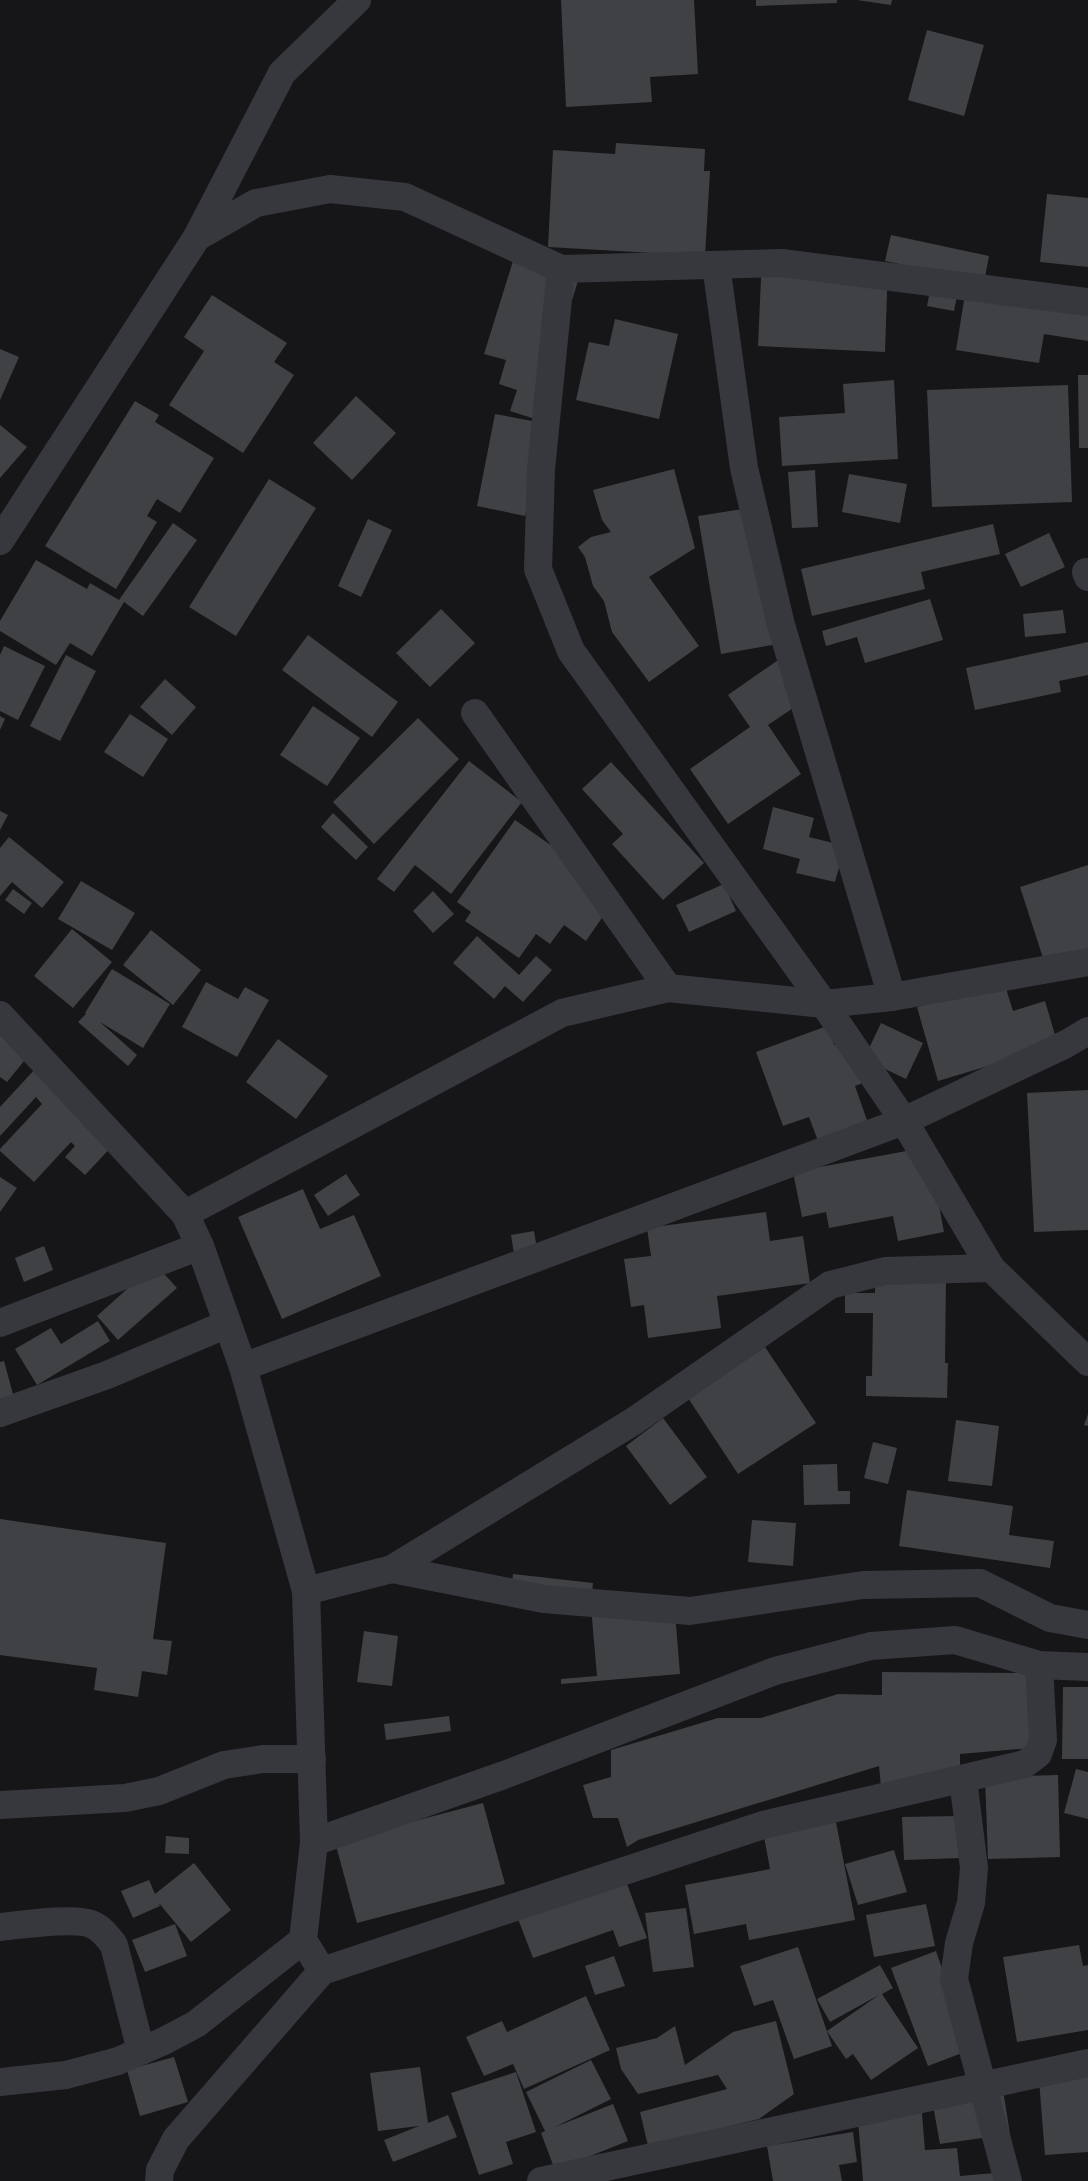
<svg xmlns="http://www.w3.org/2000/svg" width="1088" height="2181" font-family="'Titillium Web',sans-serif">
	<rect width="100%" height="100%" fill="#161618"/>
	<g fill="#404145">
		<polygon points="561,0 694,0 698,74 650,77 652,102 566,107"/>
		<polygon points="756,0 837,0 837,3 756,6"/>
		<polygon points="857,0 892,0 891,5"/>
		<polygon points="927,30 984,45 964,116 908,100"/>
		<polygon points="616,143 705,149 704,171 710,171 705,256 548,247 553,150 615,154"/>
		<polygon points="1047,194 1088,198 1088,267 1040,262"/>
		<polygon points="891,235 989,256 984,282 885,261"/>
		<polygon points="517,248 582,268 535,419 510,411 517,390 499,384 506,360 484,354"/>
		<polygon points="762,256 888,263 885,352 758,346"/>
		<polygon points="967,282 1088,302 1088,341 1044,334 1039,363 956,350"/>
		<polygon points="931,286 958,291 954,311 927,306"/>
		<polygon points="212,295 287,343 274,362 294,375 243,453 169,405 204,351 184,337"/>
		<polygon points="615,319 678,334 659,419 576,400 589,342 609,346"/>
		<polygon points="0,349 19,357 0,400"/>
		<polygon points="1078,375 1088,375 1088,448 1079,448"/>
		<polygon points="894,380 898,459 782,466 779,417 845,413 843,384"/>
		<polygon points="1068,385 1072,502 932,507 927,390"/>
		<polygon points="356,396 396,433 352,480 313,443"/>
		<polygon points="135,401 159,415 155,422 214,458 180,513 157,499 147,516 157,522 116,589 45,546"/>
		<polygon points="495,414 543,423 525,516 477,506"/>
		<polygon points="0,425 27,447 0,478"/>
		<polygon points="674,469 695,548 649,577 699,646 649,682 612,632 604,601 593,586 585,557 578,547 591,537 611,532 602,520 593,490"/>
		<polygon points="815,470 818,527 792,528 788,472"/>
		<polygon points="849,474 907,484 900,523 842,512"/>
		<polygon points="269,479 316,508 236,636 189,607"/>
		<polygon points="762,506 784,643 721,654 698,516"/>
		<polygon points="368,519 392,530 361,597 338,586"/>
		<polygon points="173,523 197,540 143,616 124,602 92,656 70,643 56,665 0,631 0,621 36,560 87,589 90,583 119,600"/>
		<polygon points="993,524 1000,554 921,572 925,589 812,616 801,569"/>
		<polygon points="1049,533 1065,567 1021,587 1005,554"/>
		<polygon points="930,599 943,640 865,663 857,637 826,646 822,631"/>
		<polygon points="441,609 475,643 430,687 396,653"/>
		<polygon points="1063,610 1066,633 1025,637 1023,614"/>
		<polygon points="308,635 398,702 372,737 282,670"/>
		<polygon points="1088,642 1088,675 1059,681 1061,692 975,710 966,668"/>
		<polygon points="4,646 45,666 18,720 0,711 0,655"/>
		<polygon points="66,655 96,671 60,741 30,726"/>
		<polygon points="781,658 808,698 768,725 801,774 728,824 690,769 750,727 728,695"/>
		<polygon points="165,679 196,707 172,735 140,707"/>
		<polygon points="313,706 360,738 327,786 280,755"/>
		<polygon points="130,714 168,739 143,777 104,752"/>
		<polygon points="0,716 5,719 0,730"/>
		<polygon points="418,718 459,759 374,844 333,802"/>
		<polygon points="469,761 522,802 451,894 415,865 394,892 377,879"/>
		<polygon points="611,762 704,863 663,900 612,844 623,834 582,789"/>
		<polygon points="773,807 814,818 809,837 845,846 835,882 796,873 800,859 763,849"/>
		<polygon points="0,811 8,815 0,830"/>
		<polygon points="333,813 368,847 356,860 321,827"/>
		<polygon points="515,820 619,893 586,941 564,925 550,944 536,934 519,958 465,921 471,912 457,902"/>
		<polygon points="9,837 64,882 42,908 12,882 0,896 0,848"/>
		<polygon points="1088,865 1088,951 1045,964 1020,887"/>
		<polygon points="81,881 135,913 112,950 58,919"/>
		<polygon points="724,884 736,911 689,932 676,905"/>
		<polygon points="13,889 32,903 24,914 5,900"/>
		<polygon points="433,891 454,914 433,933 413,911"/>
		<polygon points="72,929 112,962 73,1008 34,976"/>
		<polygon points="151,930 201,970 173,1005 123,965"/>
		<polygon points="477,936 519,975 536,956 552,970 523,1002 505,986 494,999 453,963"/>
		<polygon points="112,969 170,1004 143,1048 100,1022 137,1055 128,1066 78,1022 86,1014 85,1013"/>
		<polygon points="206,982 238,999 245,987 269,1000 237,1057 182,1027"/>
		<polygon points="1004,982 1013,1011 1045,1001 1058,1045 938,1081 917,1007"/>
		<polygon points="0,1004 42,1039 7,1082 0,1077"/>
		<polygon points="881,1023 923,1043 906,1079 864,1059"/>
		<polygon points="827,1026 834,1045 856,1037 871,1080 855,1086 868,1123 818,1141 809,1117 783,1126 756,1052"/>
		<polygon points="278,1039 328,1076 296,1119 246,1082"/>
		<polygon points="36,1068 116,1142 85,1175 65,1157 75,1146 71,1142 34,1182 0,1151 0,1149 42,1104 36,1097 0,1136 0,1107"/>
		<polygon points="1088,1090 1088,1230 1034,1232 1027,1093"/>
		<polygon points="928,1147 944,1232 898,1241 893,1216 829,1228 826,1212 802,1217 793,1172"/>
		<polygon points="346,1174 360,1195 328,1216 314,1195"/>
		<polygon points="0,1177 17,1188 0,1212"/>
		<polygon points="303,1189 320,1229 354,1215 381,1276 282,1319 238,1217"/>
		<polygon points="766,1212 770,1241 803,1236 810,1283 717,1296 721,1328 648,1338 644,1305 631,1307 624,1259 651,1256 647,1228"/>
		<polygon points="534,1231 537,1249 514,1254 511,1235"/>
		<polygon points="44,1246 53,1270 24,1282 15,1258"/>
		<polygon points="155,1264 177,1288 118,1340 97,1316"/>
		<polygon points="875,1277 946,1278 945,1363 948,1363 947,1398 866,1396 866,1376 872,1376 873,1313 845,1313 845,1293 875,1293"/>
		<polygon points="98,1321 110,1341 37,1385 15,1349 51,1328 61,1344"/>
		<polygon points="765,1347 816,1423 738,1474 688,1398"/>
		<polygon points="4,1361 14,1398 0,1402 0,1362"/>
		<polygon points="1088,1414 1088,1426 1084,1425"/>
		<polygon points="663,1418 707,1477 670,1505 626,1446"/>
		<polygon points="956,1420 999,1426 992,1486 948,1481"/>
		<polygon points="873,1442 897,1448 888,1484 864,1478"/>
		<polygon points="837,1464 838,1491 850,1491 850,1504 804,1505 803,1465"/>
		<polygon points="907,1490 1013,1506 1009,1535 1054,1541 1050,1568 899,1546"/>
		<polygon points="0,1519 166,1543 153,1639 172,1641 167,1675 142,1671 138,1697 94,1690 97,1668 0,1655"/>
		<polygon points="752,1520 796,1523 793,1566 748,1562"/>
		<polygon points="513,1574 593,1583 590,1612 510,1603"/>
		<polygon points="674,1600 680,1674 561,1684 561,1679 597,1676 591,1607"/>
		<polygon points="364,1631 398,1636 392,1686 357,1682"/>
		<polygon points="882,1672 1030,1673 1031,1748 960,1754 960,1773 881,1787 879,1766 638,1840 627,1847 618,1818 593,1818 583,1785 611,1777 611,1750 718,1718 761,1718 838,1694 882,1695"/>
		<polygon points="1063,1687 1088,1687 1088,1759 1062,1759"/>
		<polygon points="449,1716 451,1731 386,1740 384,1724"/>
		<polygon points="1076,1769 1088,1772 1088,1819 1064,1813"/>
		<polygon points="1058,1775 1060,1857 988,1859 985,1777"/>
		<polygon points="483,1803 505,1884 357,1923 335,1842"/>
		<polygon points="959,1816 961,1858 904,1860 902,1817"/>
		<polygon points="835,1817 855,1920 749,1940 746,1924 694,1934 685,1885 770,1869 763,1831"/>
		<polygon points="166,1836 189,1838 189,1854 165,1853"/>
		<polygon points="894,1850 907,1892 858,1905 845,1864"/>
		<polygon points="194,1863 231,1910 191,1942 159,1903 160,1906 133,1918 121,1891 149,1880 155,1894"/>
		<polygon points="623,1873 647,1938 619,1947 613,1930 533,1958 515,1911"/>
		<polygon points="926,1904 935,1946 874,1957 866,1915"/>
		<polygon points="686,1908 694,1967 653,1972 645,1913"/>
		<polygon points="175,1924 187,1956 145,1972 132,1940"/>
		<polygon points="1079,1945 1083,1966 1088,1965 1088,2030 1017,2042 1003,1957"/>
		<polygon points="798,1947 832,2046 794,2059 773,2000 754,2006 740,1966"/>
		<polygon points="936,1951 945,1977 983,2045 928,2066 891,1968"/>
		<polygon points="614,1956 625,1986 595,1995 585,1966"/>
		<polygon points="880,1965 893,1988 882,1994 918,2048 871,2080 853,2054 846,2059 827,2031 879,1995 830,2022 817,1999"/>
		<polygon points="586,1996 610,2050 524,2089 513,2064 484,2076 466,2037 502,2021 507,2032"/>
		<polygon points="776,2021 794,2094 759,2119 648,2146 640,2112 727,2089 718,2075 638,2094 621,2069 616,2048 657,2038 675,2026 685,2065 733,2032"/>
		<polygon points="174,2057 188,2102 140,2116 127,2070"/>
		<polygon points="591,2060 611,2099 555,2127 613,2104 628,2141 555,2170 541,2133 545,2131 526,2092"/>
		<polygon points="420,2067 428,2123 448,2115 457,2137 393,2162 384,2140 419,2126 378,2131 370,2073"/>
		<polygon points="516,2072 536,2132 506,2142 513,2164 479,2175 451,2093"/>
		<polygon points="1088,2077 1088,2152 1045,2155 1039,2080"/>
		<polygon points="1003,2090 1010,2134 940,2144 932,2100"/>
		<polygon points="921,2102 925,2150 957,2148 960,2176 1018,2171 1018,2181 863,2181 857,2108"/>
		<polygon points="853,2132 857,2162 839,2165 842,2181 773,2181 767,2146"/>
	</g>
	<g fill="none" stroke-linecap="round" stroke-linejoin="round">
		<g stroke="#37383d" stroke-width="28">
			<polyline points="197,237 282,73 357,0"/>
			<polyline points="716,265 744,468 781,625 892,997"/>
			<polyline points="561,269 541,469 538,569 571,651 824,1004 904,1121 991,1268 1088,1362"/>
			<polyline points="0,541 197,237 256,203 330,189 405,197 561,269 782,263 1088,302"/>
			<polyline points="1086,572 1088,577"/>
			<polyline points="475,713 668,988"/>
			<polyline points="0,1015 185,1214 200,1246 243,1367 306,1591 314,1842 303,1940 322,1971"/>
			<polyline points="185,1214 562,1013 668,988 824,1004 892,997 1088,962"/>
			<polyline points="0,1323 200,1246"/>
			<polyline points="243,1367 904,1121 1066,1044 1088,1031"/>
			<polyline points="0,1413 107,1375 227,1324"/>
			<polyline points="392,1569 544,1599 690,1611 863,1585 980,1583 1050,1618 1088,1625"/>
			<polyline points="306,1591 392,1569 634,1421 830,1285 885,1271 991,1268"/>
			<polyline points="963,1779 974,1868 971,1903 959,1943 954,1979 1008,2181"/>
			<polyline points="0,1805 125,1798 159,1791 224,1765 263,1759 312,1759"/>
			<polyline points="314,1842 504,1775 775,1671 871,1646 955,1640 1039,1665 1088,1667"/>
			<path d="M0 1927C20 1925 74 1917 91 1924 101 1928 107 1936 114 1945L141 2051"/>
			<polyline points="0,2082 66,2075 118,2061 164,2041 196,2024 303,1940"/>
			<polyline points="159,2181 160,2170 176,2139 322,1971 763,1825 1025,1764 1038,1754 1043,1740 1039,1665"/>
			<polyline points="541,2181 1088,2063"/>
		</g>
	</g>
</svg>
